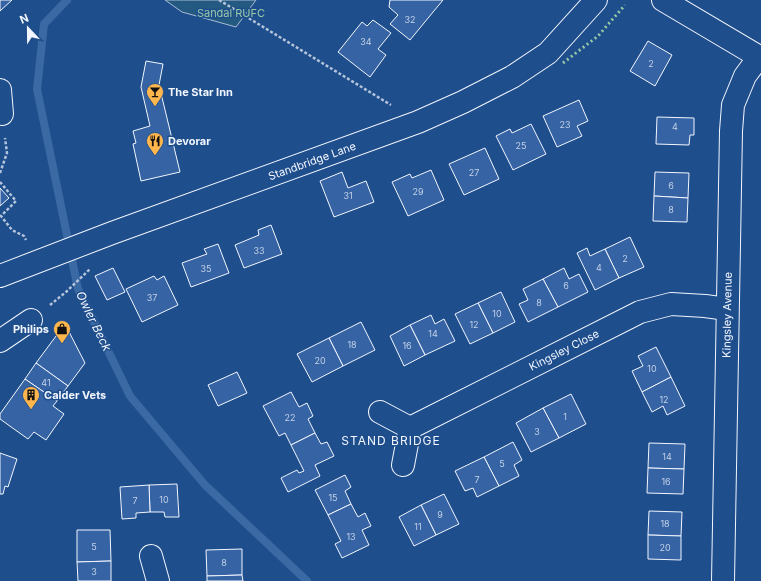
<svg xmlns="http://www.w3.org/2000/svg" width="761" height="581" font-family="Inter,sans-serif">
	<rect width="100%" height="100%" fill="#1f4e8c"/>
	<polygon fill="#245a82" stroke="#a8bbd7" points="165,0 256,0 236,27 182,12"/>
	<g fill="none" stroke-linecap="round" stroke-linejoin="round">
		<polyline stroke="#3b69a3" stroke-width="8" points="67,0 44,24 37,89 78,289 130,396 205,485 307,581"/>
	</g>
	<g fill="#3563a3" stroke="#f2f6ff">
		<polygon points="0,0 12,0 0,11"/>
		<polygon points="390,0 443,0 410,40 390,24 398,15 389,7"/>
		<polygon points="373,20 391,33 378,49 386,55 370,77 338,52 362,22 367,26"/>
		<polygon points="648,41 672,55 655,86 630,71"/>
		<polygon points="146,61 163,64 159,85 180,172 141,181 133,144 136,143 133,131 150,126 141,87"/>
		<polygon points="579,100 588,121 577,126 582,136 557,147 543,116"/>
		<polygon points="657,117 694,118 694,135 690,135 689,145 656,144"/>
		<polygon points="531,124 546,154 513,170 496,136 510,129 512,133"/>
		<polygon points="485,148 499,179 464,195 449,164"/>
		<polygon points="431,170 444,200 408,216 392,182 410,174 412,178"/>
		<polygon points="342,172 348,188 366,181 374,202 334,217 320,181"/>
		<polygon points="655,172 689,173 688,198 654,196"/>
		<polygon points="0,188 9,198 0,206"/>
		<polygon points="654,196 688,198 687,222 653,221"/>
		<polygon points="271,225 282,254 244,268 235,245 259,235 258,230"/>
		<polygon points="630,237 644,267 619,278 605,249"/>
		<polygon points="218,244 229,273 191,287 182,263 207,254 204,249"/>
		<polygon points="587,248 590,256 605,249 619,278 595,290 577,253"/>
		<polygon points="113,268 125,292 107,300 95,276"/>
		<polygon points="564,268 569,279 579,274 588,292 558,307 543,279"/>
		<polygon points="154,276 157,280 164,276 178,305 142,322 126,289"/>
		<polygon points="543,279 558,307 528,322 519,304 528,300 523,289"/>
		<polygon points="501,292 515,322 493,333 478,303"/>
		<polygon points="478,303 493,333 470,344 455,314"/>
		<polygon points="431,315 435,324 444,319 455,341 425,355 410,325"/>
		<polygon points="361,322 375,350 343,366 329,338"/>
		<polygon points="65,324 85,363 68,386 36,363"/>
		<polygon points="410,325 425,355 404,366 390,336"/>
		<polygon points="329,338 343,366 312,382 297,354"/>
		<polygon points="656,347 671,377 642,392 632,371 643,366 638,356"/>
		<polygon points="36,363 68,386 57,401 25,379"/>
		<polygon points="237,372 247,393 218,406 208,385"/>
		<polygon points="671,377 685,406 667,415 663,406 652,412 642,392"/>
		<polygon points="25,379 57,401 53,406 64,414 46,440 34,432 28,439 0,419 0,414"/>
		<polygon points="291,392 299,407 307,403 313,416 308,419 315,433 291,445 285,433 279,436 263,406"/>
		<polygon points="571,394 586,424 559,438 543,408"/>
		<polygon points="543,408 559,438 531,452 516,423"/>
		<polygon points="315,433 321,444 327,442 334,456 315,465 320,476 288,492 281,478 297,470 299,473 304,471 291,445"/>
		<polygon points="513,442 522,460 514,465 519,476 499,486 484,457"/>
		<polygon points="649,443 685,444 684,469 648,468"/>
		<polygon points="0,453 17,459 8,487 5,486 3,494 0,494"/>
		<polygon points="484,457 499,486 477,497 473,488 465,491 455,471"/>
		<polygon points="648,468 684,469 683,494 647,493"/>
		<polygon points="345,475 351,487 345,491 351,504 328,515 315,490"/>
		<polygon points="177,484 179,517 165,517 164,512 150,512 149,485"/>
		<polygon points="149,485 150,512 136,513 136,518 122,519 120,487"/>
		<polygon points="444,494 459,524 436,535 421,505"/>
		<polygon points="351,504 358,517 365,513 371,526 362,530 369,545 342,558 335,544 341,541 328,515"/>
		<polygon points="421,505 436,535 414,546 399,517"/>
		<polygon points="649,511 682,512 681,536 648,535"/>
		<polygon points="77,530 110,530 111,561 77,562"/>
		<polygon points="648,535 681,536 681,560 648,559"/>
		<polygon points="242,549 242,575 207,576 206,550"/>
		<polygon points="111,561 111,581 78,581 77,562"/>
		<polygon points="242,575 243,581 207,581 207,576"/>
	</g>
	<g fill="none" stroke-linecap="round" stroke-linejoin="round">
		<defs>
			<g id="minor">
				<polyline points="663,0 761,58"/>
				<polyline points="0,90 2,114"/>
				<polyline points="0,341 31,320"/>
				<polyline points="380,412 410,428 403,465"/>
				<polyline points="410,428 640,312 671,304 705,306 727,309"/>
				<polyline points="151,556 158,581"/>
				<polyline points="723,581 731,131 733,105 745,76 759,57"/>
			</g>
			<polyline id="major" points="0,276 112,233 418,122 463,102 512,77 548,53 596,0"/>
		</defs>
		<use href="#minor" stroke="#f2f6ff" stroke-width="24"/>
		<use href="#major" stroke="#f2f6ff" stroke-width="24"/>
		<g stroke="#b3c4dc" stroke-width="2.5" stroke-dasharray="3 2" stroke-linecap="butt">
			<polyline points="219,0 391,105"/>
			<polyline points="0,173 7,153 5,138"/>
			<polyline points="0,182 16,201 1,216 12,230 24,236 26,240"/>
			<polyline points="50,305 66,292 90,269"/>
		</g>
		<use href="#minor" stroke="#1f4e8c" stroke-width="22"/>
		<use href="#major" stroke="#1f4e8c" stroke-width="22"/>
		<polyline stroke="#97c8a6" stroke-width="3" stroke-dasharray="2 3" stroke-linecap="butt" points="563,63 598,36 625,5"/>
	</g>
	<defs>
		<symbol id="bar-pin" viewBox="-11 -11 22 30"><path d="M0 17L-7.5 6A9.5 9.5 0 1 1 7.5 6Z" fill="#ffb74d" stroke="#1f4e8c"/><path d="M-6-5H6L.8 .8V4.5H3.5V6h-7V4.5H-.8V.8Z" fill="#111"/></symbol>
		<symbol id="restaurant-pin" viewBox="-11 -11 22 30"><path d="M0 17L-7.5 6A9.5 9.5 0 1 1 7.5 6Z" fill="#ffb74d" stroke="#1f4e8c"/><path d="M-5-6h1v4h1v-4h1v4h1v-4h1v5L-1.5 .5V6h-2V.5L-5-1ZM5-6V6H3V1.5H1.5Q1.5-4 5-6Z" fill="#111"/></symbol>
		<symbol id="shop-pin" viewBox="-11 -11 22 30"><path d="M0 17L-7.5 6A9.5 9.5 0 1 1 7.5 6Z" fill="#ffb74d" stroke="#1f4e8c"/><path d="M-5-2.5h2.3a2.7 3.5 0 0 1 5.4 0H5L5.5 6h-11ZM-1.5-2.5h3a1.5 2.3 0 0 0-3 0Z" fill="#111"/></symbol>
		<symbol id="building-pin" viewBox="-11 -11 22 30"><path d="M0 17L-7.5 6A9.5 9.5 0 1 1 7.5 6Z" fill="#ffb74d" stroke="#1f4e8c"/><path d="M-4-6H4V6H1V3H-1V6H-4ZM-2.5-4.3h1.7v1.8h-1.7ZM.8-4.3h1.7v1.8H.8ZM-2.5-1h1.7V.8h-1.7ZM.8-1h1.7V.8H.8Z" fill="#111"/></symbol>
	</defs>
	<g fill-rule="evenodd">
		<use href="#bar-pin" x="145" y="82" width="20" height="27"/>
		<use href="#restaurant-pin" x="145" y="131" width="20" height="27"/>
		<use href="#shop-pin" x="52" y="319" width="20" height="27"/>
		<use href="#building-pin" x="21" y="385" width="20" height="27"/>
	</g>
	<g text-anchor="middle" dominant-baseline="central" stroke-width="3" stroke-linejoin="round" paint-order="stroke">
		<g font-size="9" fill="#c3d1e8">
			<text x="410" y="19">32</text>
			<text x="366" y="41">34</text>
			<text x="651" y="63">2</text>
			<text x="565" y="124">23</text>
			<text x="675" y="126">4</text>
			<text x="521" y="145">25</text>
			<text x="474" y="172">27</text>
			<text x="671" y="185">6</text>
			<text x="418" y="191">29</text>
			<text x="348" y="195">31</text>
			<text x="671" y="209">8</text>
			<text x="259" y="250">33</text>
			<text x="625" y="258">2</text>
			<text x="599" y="267">4</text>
			<text x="206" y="268">35</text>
			<text x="566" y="285">6</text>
			<text x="152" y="297">37</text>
			<text x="539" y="302">8</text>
			<text x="497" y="313">10</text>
			<text x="474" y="324">12</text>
			<text x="433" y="333">14</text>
			<text x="352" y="344">18</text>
			<text x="407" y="345">16</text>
			<text x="320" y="360">20</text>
			<text x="652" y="368">10</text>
			<text x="46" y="382">41</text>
			<text x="664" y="399">12</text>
			<text x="565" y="416">1</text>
			<text x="290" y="417">22</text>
			<text x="537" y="431">3</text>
			<text x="667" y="456">14</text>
			<text x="502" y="463">5</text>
			<text x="477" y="479">7</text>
			<text x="666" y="481">16</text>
			<text x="333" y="497">15</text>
			<text x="164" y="499">10</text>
			<text x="135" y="500">7</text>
			<text x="440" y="514">9</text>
			<text x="665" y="523">18</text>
			<text x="418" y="526">11</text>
			<text x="351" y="536">13</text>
			<text x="94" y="546">5</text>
			<text x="665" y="547">20</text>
			<text x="224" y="562">8</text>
			<text x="94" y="571">3</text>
		</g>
		<g font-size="11" fill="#97c8a6" stroke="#1f4e8c">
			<text x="231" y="13">Sandal RUFC</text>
		</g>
		<g font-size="11" font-weight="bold" fill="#f2f6ff" stroke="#1f4e8c" text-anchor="start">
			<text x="168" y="92">The Star Inn</text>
			<text x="168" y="141">Devorar</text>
			<text x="49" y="329" text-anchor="end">Philips</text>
			<text x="44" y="395">Calder Vets</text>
		</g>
		<g font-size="11" fill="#f2f6ff" stroke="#1f4e8c">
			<text transform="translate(312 161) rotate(-20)">Standbridge Lane</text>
			<text transform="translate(727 315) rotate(-89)">Kingsley Avenue</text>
			<text transform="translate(564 350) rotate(-27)">Kingsley Close</text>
		</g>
		<g font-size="12" font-style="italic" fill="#f2f6ff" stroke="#1f4e8c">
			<text transform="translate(94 321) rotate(64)">Owler Beck</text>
		</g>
		<g font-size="12" letter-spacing="1" fill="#f2f6ff" stroke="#1f4e8c">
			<text x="391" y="440">STAND BRIDGE</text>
		</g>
	</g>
	<g transform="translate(28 28) rotate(338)" stroke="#1f4e8c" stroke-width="3" paint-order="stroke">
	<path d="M0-3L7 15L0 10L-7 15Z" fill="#f2f6ff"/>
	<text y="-6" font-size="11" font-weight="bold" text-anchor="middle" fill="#f2f6ff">N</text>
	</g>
</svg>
